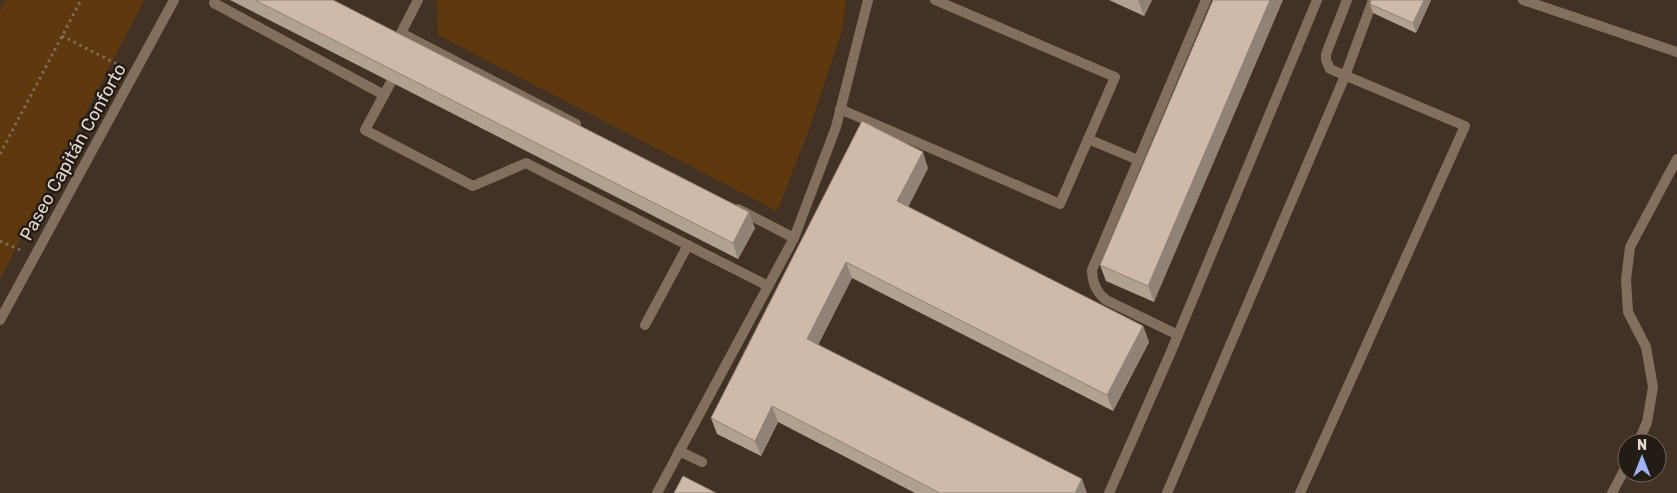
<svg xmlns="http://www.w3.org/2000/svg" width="1677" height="493" font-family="Rubik,sans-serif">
	<rect width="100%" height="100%" fill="#433224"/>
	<g fill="#5f390d">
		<polygon points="5,0 144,0 0,279 0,11"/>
		<polygon points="437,0 846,0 842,30 808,132 777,211 438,35"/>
	</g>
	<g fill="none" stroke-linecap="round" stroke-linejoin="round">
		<g stroke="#7b6c5f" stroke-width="3" stroke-dasharray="2.5 4" stroke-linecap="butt">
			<polyline points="62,36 119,65"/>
			<polyline points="0,154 81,0"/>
			<polyline points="0,241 20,250"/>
		</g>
		<g stroke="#836f5d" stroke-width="10">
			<polyline points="418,0 401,33 576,124"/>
			<polyline points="214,3 384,95"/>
			<polyline points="391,82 365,130 473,186 526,163 768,286"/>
			<polyline points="840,109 1060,204 1115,77 935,0"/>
			<polyline points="1088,139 1138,160"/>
			<polyline points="738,209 794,238"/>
			<polyline points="645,325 688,245"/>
			<path d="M1178 335 1106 300C1096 292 1092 283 1092 270L1206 0"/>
			<polyline points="657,493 794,238 836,127 868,0"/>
			<polyline points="1109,493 1170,354 1317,0"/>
			<polyline points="1167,493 1345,76 1373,0"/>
			<polyline points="1300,493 1465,126 1330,69 1326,60 1326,54 1347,0"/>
		</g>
		<polyline stroke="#836f5d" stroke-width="10" points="679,451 702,462"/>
		<g stroke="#836f5d" stroke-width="10">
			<polyline points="1523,0 1677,52"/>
			<polyline points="1638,443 1647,422 1653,387 1646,347 1628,312 1626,280 1630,247 1677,159"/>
			<polyline points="1612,493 1627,465"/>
		</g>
		<polyline stroke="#836f5d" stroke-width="10" points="0,320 174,0"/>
	</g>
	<g fill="#b2a091">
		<polygon points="230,0 333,0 755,228 738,259"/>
		<polygon points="1109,0 1152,0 1144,16"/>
		<polygon points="1213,0 1154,302 1106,281 1100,265"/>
		<polygon points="1371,0 1431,0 1416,33 1373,13 1370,4"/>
		<polygon points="928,168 908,207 1143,326 1149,342 1113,411 852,278 818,345 1087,493 915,493 778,422 761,456 717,434 711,418"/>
	</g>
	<g fill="#918276">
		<polygon points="1138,0 1152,0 1144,16"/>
		<polygon points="1270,0 1283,0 1154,302 1148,286"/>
		<polygon points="1424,0 1431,0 1416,33 1413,23"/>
		<polygon points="923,152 928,168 903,217 897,201"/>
		<polygon points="749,212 755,228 738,259 733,243"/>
		<polygon points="846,262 852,278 813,355 807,339"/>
		<polygon points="1143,326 1149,342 1113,411 1107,395"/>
		<polygon points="772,406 778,422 761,456 755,441"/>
		<polygon points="1082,479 1087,493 1075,493"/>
	</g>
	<g fill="#cfbaa9" stroke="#918276">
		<polygon points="255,0 333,0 749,212 733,243"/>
		<polygon points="1213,0 1270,0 1148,286 1100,265"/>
		<polygon points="1371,0 1424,0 1413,23 1370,4"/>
		<polygon points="862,121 923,152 897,201 1143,326 1107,395 846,262 807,339 1082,479 1075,493 940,493 772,406 755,441 711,418"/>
		<polygon points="683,476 716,493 674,493"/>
	</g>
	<g text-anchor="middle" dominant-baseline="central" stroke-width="5" stroke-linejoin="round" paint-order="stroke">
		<g font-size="18" fill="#e3d8cf" stroke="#231c15">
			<text transform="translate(73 152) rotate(-61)">Paseo Capitán Conforto</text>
		</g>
	</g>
	<g transform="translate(1642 458)"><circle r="24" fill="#231c15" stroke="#70675f"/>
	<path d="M0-4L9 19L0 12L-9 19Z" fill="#a1b2fd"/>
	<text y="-8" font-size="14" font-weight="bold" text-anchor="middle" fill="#e3d8cf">N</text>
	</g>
</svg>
